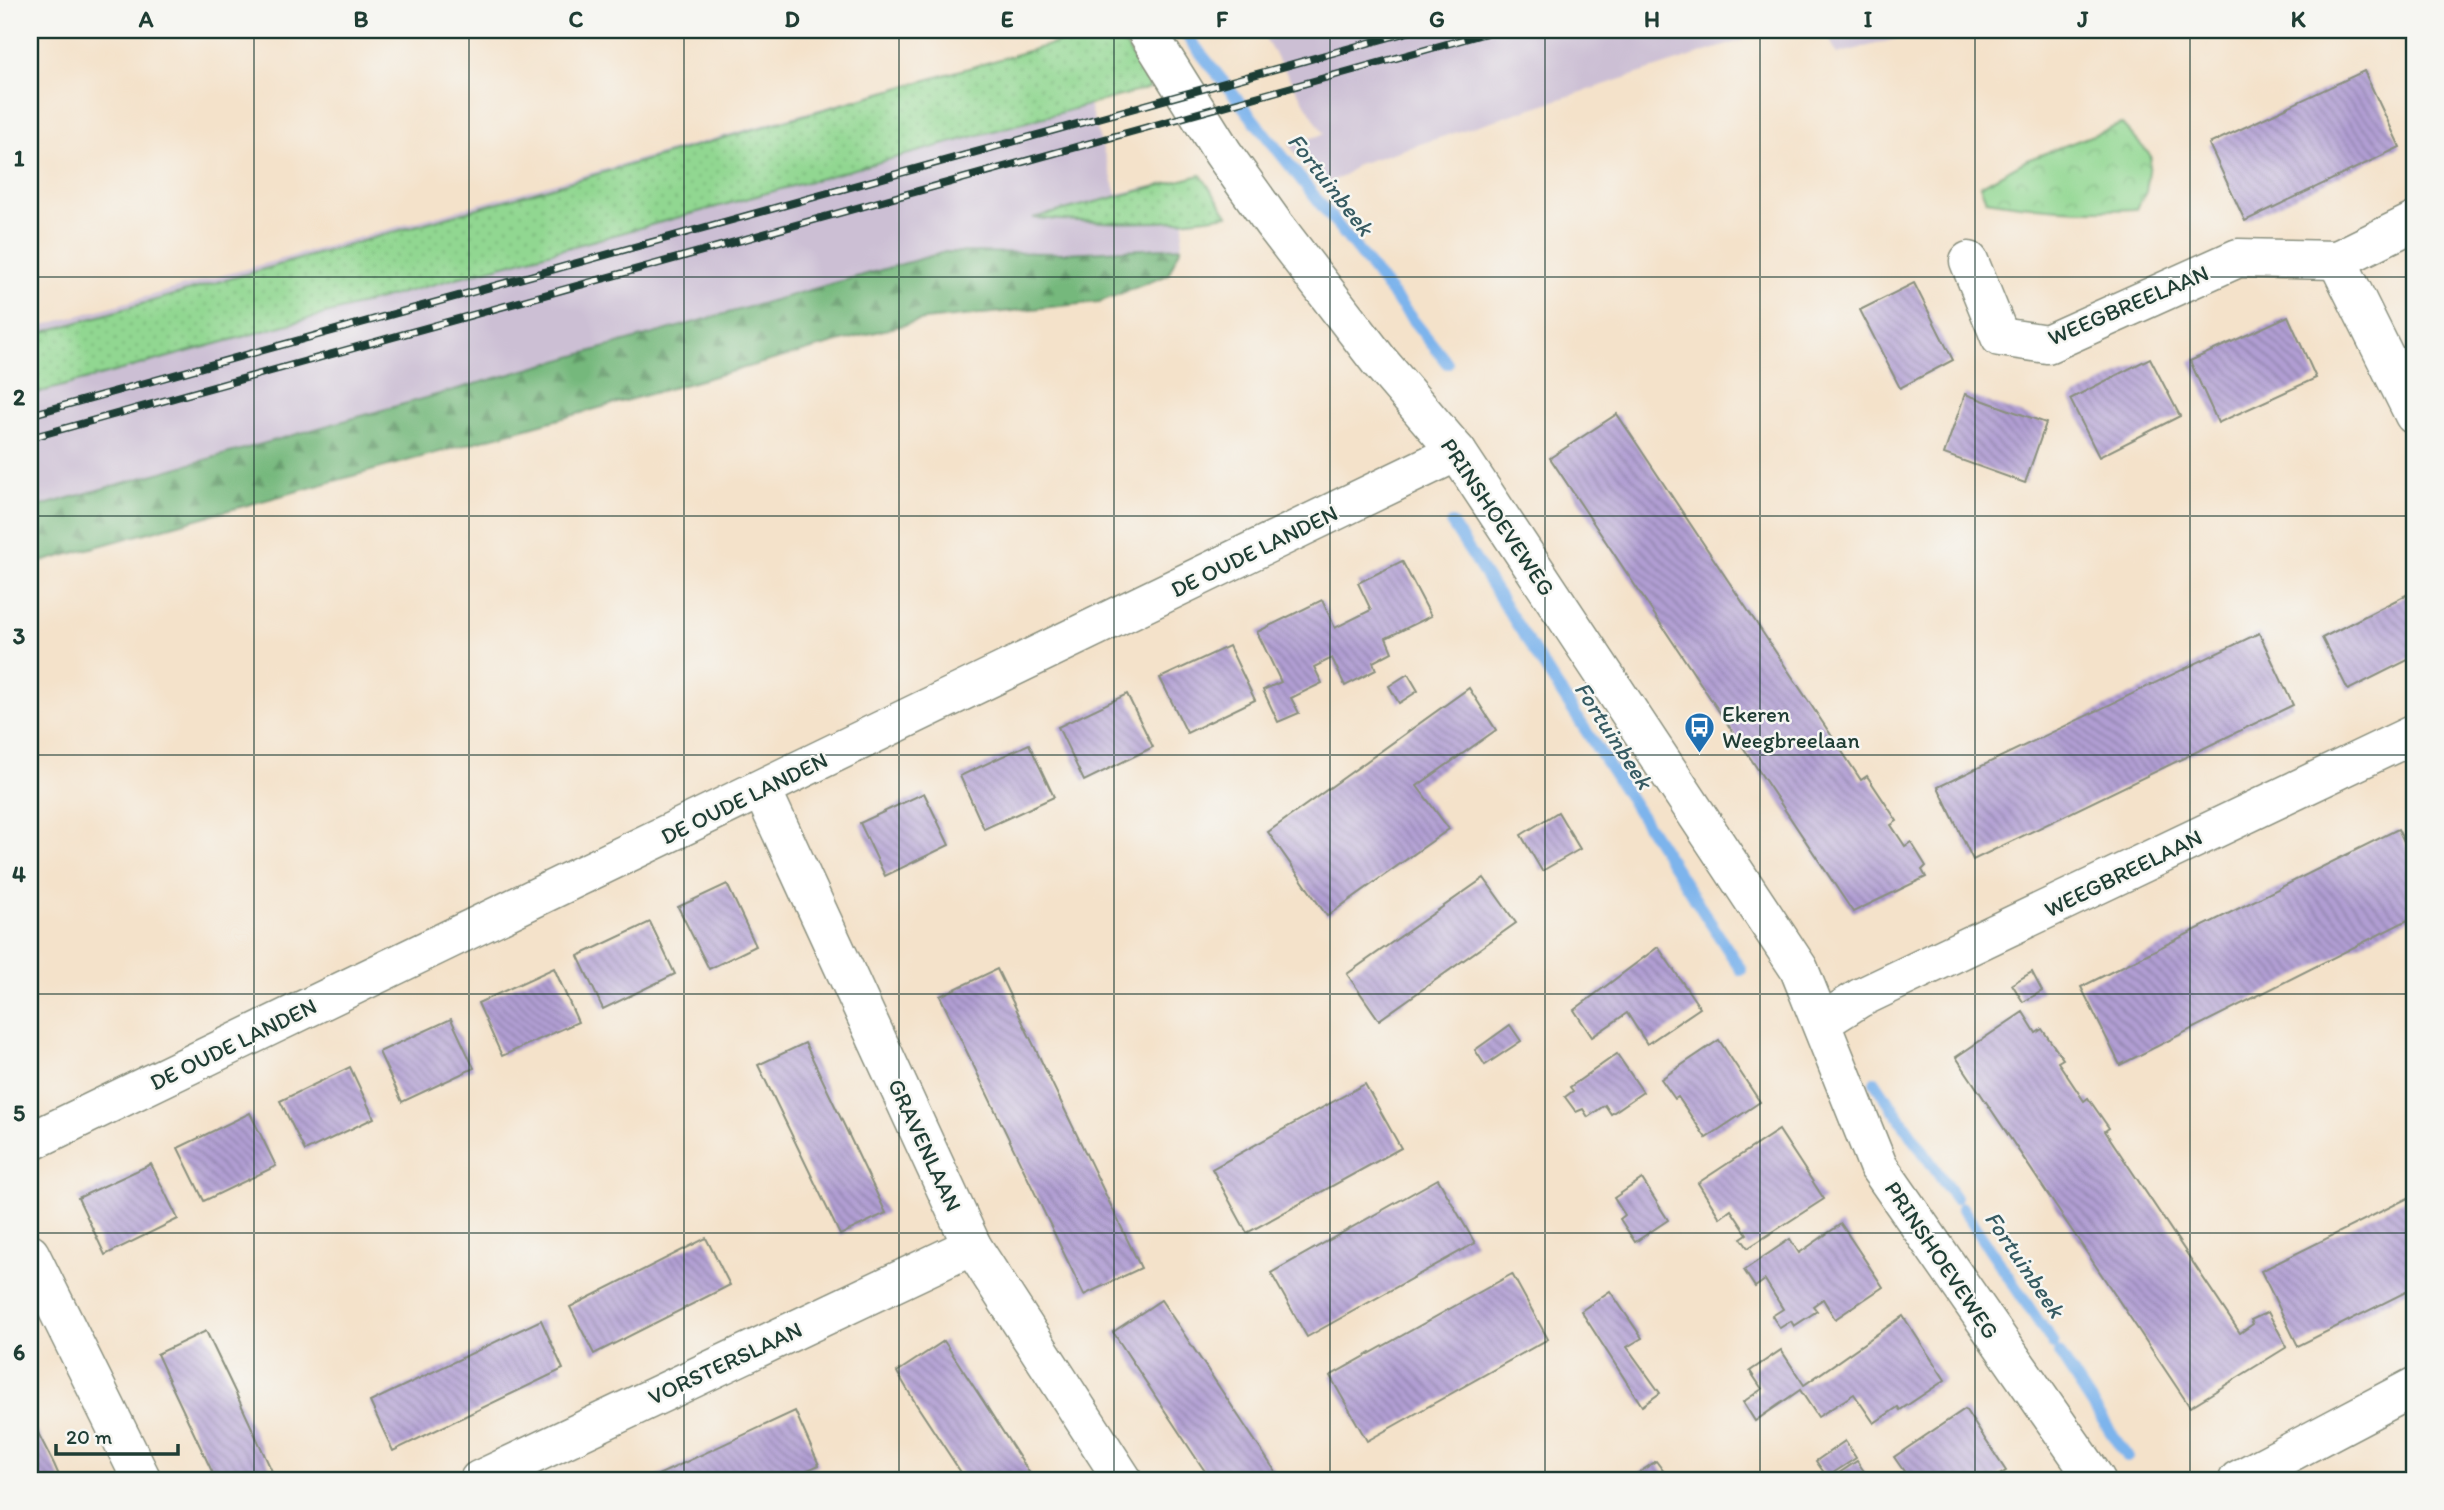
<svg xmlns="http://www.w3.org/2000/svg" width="2444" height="1510" font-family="Itim,sans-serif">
	<defs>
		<pattern id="grass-dots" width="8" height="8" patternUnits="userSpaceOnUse" patternTransform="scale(1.75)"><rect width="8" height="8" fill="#91d791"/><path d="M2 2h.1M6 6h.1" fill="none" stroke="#7db97e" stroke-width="1.8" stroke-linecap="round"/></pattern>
		<pattern id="forest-firs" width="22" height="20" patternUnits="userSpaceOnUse" patternTransform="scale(1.75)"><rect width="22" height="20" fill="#74b87b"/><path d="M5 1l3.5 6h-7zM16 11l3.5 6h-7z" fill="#5f9766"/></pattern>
		<pattern id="park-crowns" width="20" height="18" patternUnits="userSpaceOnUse" patternTransform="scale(1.75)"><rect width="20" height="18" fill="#91d791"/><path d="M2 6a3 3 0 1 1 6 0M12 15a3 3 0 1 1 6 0" fill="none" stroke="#7db97e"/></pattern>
		<pattern id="building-back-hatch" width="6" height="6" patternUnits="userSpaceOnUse" patternTransform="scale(1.75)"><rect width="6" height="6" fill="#b19ed3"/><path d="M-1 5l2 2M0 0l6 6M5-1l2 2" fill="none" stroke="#8f82ac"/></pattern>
	</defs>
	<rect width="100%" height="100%" fill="#f6f6f2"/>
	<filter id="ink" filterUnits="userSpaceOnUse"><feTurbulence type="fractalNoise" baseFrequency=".0143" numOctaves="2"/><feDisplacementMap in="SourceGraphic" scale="14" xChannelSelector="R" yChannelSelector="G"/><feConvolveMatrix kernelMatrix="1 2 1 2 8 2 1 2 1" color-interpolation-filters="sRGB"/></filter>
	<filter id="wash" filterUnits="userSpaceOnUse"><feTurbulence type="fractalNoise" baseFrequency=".00686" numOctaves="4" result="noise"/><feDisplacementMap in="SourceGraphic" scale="28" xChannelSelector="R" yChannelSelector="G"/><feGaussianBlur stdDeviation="1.57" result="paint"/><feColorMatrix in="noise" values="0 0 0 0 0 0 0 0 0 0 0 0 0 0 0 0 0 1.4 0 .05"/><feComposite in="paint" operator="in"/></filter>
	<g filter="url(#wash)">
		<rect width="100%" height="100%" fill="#f4e2ca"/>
		<g fill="#ccbfd4">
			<polygon points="1299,30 1774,30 1358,164 1342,177 1327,182 1313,176 1289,145 1324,134 1265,39"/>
			<polygon points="1825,30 1931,30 1837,54"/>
			<polygon points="1091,33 1130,93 1089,105 1117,194 1201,175 1228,215 1184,222 1181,247 1168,275 1099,302 924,320 860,336 30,565 30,329"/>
		</g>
		<g fill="url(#grass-dots)" stroke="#588a62" stroke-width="2">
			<polygon points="1089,30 1117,30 1150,88 30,395 30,336 1091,33"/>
			<path d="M1201 175 1228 215C1162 226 1099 223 1033 218Z"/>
		</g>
		<polygon fill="url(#forest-firs)" stroke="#4a7a58" stroke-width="2" points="1181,247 1168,275 1099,302 924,320 860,336 30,565 30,509 945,252 1066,253"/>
		<path fill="url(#park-crowns)" stroke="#588a62" stroke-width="2" d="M2122 124 2151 156 2146 192 2136 209C2084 212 2037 209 1986 200L1980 186 2027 160Z"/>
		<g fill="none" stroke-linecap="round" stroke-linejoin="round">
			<g stroke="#7db4ec" stroke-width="12">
				<polyline points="1183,31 1447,363"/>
				<polyline points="1452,524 1741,970"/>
				<polyline points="1875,1082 1955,1198"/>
				<polyline points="1962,1208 2053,1343"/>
				<polyline points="2059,1353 2127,1457"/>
			</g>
		</g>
		<g id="blocks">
			<g fill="url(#building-back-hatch)">
				<polygon points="2364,71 2400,147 2245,221 2209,144"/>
				<polygon points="1914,283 1953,360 1900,388 1860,310"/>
				<polygon points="2288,316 2316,378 2218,423 2190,361"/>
				<polygon points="2150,358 2180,416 2099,457 2070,399"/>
				<polygon points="1965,394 2046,423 2025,483 1944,454"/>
				<polygon points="1617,414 1861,780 1867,776 1897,821 1891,825 1905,846 1911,842 1926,866 1922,870 1926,877 1853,912 1550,458"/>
				<polygon points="1402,561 1431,616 1386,638 1392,652 1373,662 1376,670 1345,686 1332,658 1314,667 1322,683 1291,698 1299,713 1278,722 1263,690 1281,682 1257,632 1322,600 1335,628 1371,610 1358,583"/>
				<polygon points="2414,591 2414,657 2348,690 2322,638"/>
				<polygon points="2259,633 2293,705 1973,860 1938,787"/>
				<polygon points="1229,646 1255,700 1187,733 1160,678"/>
				<polygon points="1408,674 1418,691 1399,703 1389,686"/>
				<polygon points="1469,688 1496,730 1417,786 1449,829 1327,916 1268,832"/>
				<polygon points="1127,694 1153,747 1084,781 1058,727"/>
				<polygon points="1029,744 1054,797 984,829 960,776"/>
				<polygon points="924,793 949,845 885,876 860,823"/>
				<polygon points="1558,812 1580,849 1542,871 1521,835"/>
				<polygon points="2398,829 2414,862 2414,917 2120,1065 2081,987"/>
				<polygon points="1484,878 1516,923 1379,1020 1347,974"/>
				<polygon points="727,884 756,946 709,969 678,907"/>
				<polygon points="650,922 675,974 603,1009 578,956"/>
				<polygon points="1658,947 1700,1008 1647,1044 1627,1013 1592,1037 1574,1010"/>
				<polygon points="554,968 578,1022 502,1056 478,1003"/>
				<polygon points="997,969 1141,1268 1084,1295 940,996"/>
				<polygon points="2032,972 2042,991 2023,1002 2012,984"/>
				<polygon points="2023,1012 2036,1033 2042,1029 2063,1059 2058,1062 2084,1101 2088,1098 2109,1128 2105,1131 2240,1333 2253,1324 2251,1320 2268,1312 2287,1347 2190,1407 1956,1057"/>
				<polygon points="451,1019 474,1068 402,1102 379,1052"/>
				<polygon points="1510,1025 1521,1041 1485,1065 1475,1050"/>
				<polygon points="1719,1040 1760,1102 1706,1138 1678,1097 1675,1099 1661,1079"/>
				<polygon points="805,1043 886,1213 840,1235 758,1065"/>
				<polygon points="1617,1054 1643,1092 1611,1114 1605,1105 1588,1117 1583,1109 1576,1112 1565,1097 1573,1091 1570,1087"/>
				<polygon points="350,1067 374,1118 305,1151 280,1101"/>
				<polygon points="1365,1084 1401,1148 1247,1233 1212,1169"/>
				<polygon points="250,1113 276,1166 204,1201 178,1148"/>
				<polygon points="1779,1130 1824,1199 1748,1248 1741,1238 1747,1234 1731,1210 1720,1218 1698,1183"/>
				<polygon points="151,1164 178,1219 105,1255 78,1198"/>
				<polygon points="1438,1179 1475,1243 1307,1337 1271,1273"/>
				<polygon points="1642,1179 1668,1220 1635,1242 1620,1219 1625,1215 1614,1198"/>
				<polygon points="2414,1195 2414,1288 2298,1346 2261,1271"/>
				<polygon points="1841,1224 1883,1287 1835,1319 1823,1299 1813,1306 1817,1311 1794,1326 1791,1321 1780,1328 1772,1316 1783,1309 1765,1280 1755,1287 1744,1270 1790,1239 1799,1253"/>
				<polygon points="706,1238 730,1285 594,1354 570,1307"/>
				<polygon points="1512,1274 1548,1339 1367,1441 1330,1376"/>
				<polygon points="1610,1291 1642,1338 1627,1347 1660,1393 1642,1406 1581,1311"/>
				<polygon points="1161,1300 1182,1331 1281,1480 1211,1480 1196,1458 1113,1332"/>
				<polygon points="1903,1316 1945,1380 1900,1410 1898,1407 1874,1423 1854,1394 1818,1417 1800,1390 1755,1421 1743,1402 1762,1389 1750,1371 1781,1350 1804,1385"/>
				<polygon points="541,1320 563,1369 393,1451 370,1402"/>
				<polygon points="206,1331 239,1400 276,1480 216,1480 173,1389 157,1354"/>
				<polygon points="944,1341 985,1404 1034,1480 966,1480 916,1404 897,1372"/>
				<polygon points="1965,1409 2006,1471 1991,1480 1910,1480 1894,1457"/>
				<polygon points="795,1411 819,1465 786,1480 658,1480 656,1476"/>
				<polygon points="37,1431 54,1464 61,1480 30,1480 30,1434"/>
				<polygon points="1845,1441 1856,1458 1827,1477 1816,1461"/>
				<polygon points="1656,1461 1670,1480 1628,1480 1631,1478"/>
				<polygon points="1857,1461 1870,1480 1829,1480"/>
			</g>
		</g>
	</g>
	<g filter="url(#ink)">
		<use href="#blocks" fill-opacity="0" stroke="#8a907f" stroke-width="2"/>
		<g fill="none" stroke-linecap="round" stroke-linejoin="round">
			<defs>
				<g id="minor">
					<polyline points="1146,30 1223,153 1273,223 1379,361 1457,452 1799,969 1878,1166 2096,1480"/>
					<polyline points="2337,260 2414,415"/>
					<polyline points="1969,261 2000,337 2047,344 2238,258 2337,260 2414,222"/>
					<polyline points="762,790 972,1246 1123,1480"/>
					<polyline points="1822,1022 1860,998 2414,734"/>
					<polyline points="30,1142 1457,452"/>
					<polyline points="30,1254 142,1480"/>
					<polyline points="479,1480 972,1246"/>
					<polyline points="2238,1480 2414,1387"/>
				</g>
			</defs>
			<use href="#minor" stroke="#8a907f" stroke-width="41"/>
			<use href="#minor" stroke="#fff" stroke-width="38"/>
			<defs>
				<g id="rail">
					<polyline points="30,415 1415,30"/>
					<polyline points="30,438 1497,30"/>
				</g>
			</defs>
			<use href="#rail" stroke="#1f3d34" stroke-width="8"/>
			<use href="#rail" stroke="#f6f6f2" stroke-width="5" stroke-dasharray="16" stroke-linecap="butt"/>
		</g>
	</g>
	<path fill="none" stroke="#1f3d34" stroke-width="2" stroke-opacity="0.55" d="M254 30V1480M469 30V1480M684 30V1480M899 30V1480M1114 30V1480M1330 30V1480M1545 30V1480M1760 30V1480M1975 30V1480M2190 30V1480M30 277H2414M30 516H2414M30 755H2414M30 994H2414M30 1233H2414"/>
	<defs>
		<symbol id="bus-pin" viewBox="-11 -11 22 30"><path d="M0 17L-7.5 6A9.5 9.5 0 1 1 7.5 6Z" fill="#1f6fb2" stroke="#f6f6f2"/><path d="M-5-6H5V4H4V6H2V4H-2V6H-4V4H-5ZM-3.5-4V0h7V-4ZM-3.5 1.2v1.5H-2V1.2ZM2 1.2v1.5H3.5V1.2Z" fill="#fff"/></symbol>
	</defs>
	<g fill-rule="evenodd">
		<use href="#bus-pin" x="1682" y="710" width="35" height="47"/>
	</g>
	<g text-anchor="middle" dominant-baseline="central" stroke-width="5" stroke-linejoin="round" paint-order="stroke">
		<g font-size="23" fill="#1f3d34" stroke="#f6f6f2">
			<text transform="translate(2128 305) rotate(-23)">WEEGBREELAAN</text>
			<text transform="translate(1498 517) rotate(56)">PRINSHOEVEWEG</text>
			<text transform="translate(1254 551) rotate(-26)">DE OUDE LANDEN</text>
			<text transform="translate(744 798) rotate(-26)">DE OUDE LANDEN</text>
			<text transform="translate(2123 873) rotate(-26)">WEEGBREELAAN</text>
			<text transform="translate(233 1044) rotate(-26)">DE OUDE LANDEN</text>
			<text transform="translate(925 1145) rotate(65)">GRAVENLAAN</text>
			<text transform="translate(1942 1260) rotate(56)">PRINSHOEVEWEG</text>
			<text transform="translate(725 1363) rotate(-25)">VORSTERSLAAN</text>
		</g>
		<g font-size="23" fill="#1f3d34" stroke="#f6f6f2" text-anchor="start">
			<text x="1722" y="714">Ekeren<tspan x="1722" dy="26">Weegbreelaan</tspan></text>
		</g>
		<g font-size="24" font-style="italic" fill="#365b62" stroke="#f6f6f2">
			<text transform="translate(1331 184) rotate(52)">Fortuinbeek</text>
			<text transform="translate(1614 735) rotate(57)">Fortuinbeek</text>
			<text transform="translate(2025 1264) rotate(56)">Fortuinbeek</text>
		</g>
	</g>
	<rect width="2444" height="1510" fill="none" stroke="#f6f6f2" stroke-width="77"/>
	<path d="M56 1444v10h122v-10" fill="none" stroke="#1f3d34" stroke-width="3.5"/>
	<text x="66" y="1444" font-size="21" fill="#1f3d34" stroke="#f6f6f2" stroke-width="5" paint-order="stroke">20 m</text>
	<rect x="38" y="38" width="2368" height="1434" fill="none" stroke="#1f3d34" stroke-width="2.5"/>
	<g font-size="23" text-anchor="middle" font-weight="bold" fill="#1f3d34">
		<text x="146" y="27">A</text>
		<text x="361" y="27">B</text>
		<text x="576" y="27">C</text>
		<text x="792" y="27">D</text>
		<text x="1007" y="27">E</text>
		<text x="1222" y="27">F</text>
		<text x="1437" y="27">G</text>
		<text x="1652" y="27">H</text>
		<text x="1868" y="27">I</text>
		<text x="2083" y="27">J</text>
		<text x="2298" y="27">K</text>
		<text x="19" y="166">1</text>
		<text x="19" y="405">2</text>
		<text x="19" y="644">3</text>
		<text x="19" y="882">4</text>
		<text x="19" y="1121">5</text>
		<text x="19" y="1360">6</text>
	</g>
</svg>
